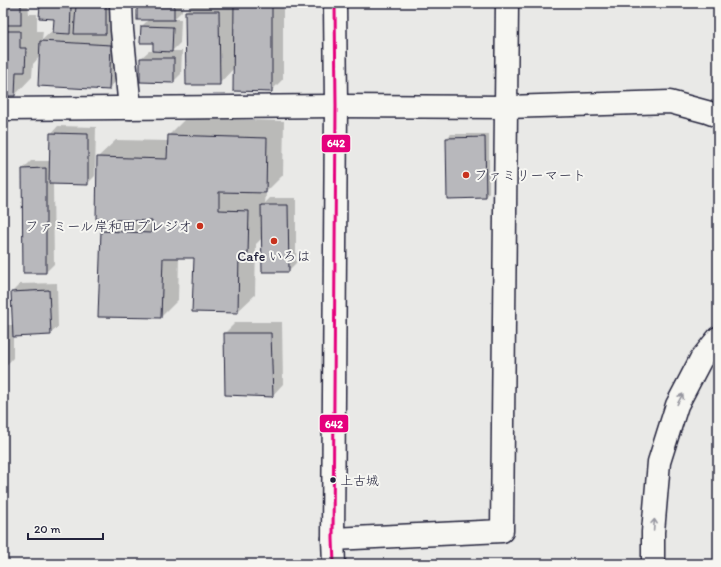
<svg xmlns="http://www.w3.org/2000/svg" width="721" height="567" font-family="Itim,'Klee One',sans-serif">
	<rect width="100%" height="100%" fill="#e9e9e7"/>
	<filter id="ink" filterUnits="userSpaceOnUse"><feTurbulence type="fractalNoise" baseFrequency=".025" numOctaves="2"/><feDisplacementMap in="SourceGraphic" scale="8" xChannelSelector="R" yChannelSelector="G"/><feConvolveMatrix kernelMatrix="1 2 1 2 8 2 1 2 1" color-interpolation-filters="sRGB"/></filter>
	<g filter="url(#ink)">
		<g fill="#0003">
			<polygon points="3,3 28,3 29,14 37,14 37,31 43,31 42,40 55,28 55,18 40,17 41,5 43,3 79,3 78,4 80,3 113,3 126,72 108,89 40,56 33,64 32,77 15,95 3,95"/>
			<polygon points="138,3 182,3 182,11 174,19 181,19 180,43 172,51 182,51 181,74 173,82 141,58 149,51 154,51 154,42 142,26 149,19"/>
			<polygon points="194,3 283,3 283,79 271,91 234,68 219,84 186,11"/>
			<polygon points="186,118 284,121 283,175 264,194 266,194 265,203 270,198 296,198 296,263 288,271 262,238 256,244 255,295 237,312 195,258 179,257 178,300 161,317 102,231 114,219 97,218 98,157 116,140 169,141 169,135"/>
			<polygon points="58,126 96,127 95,176 87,184 53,184 54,264 46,272 24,272 23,169 31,161 50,161 51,134"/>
			<polygon points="451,134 489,134 489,193 486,197 448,198 447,138"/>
			<polygon points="57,283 58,327 50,334 13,336 13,358 3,369 3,325 14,325 12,292 20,284"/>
			<polygon points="236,322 282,322 283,384 272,396 226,394 225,333"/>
		</g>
		<g fill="#b8b8bc" stroke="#22223b">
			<rect x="3" y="3" width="18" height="22"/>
			<rect x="137" y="3" width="37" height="17"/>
			<polygon points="234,3 272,3 272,92 233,91"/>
			<polygon points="40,5 71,7 70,34 53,33 54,19 39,18"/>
			<polygon points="76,5 106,6 106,34 74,34"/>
			<polygon points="185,11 219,11 220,85 186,85"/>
			<polygon points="141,26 173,27 172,52 153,51 153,43 140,43"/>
			<polygon points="3,31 20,31 20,48 26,48 25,72 16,72 15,96 3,96"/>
			<polygon points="40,41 111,45 109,90 38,86"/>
			<polygon points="140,58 174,58 174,83 140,82"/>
			<polygon points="50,133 88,134 88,185 49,184"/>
			<polygon points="168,135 267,138 266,193 219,192 219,210 249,211 248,254 239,254 238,313 192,312 194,258 163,258 161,318 98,317 101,231 151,233 152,221 96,219 97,157 167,159"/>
			<polygon points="485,137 486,198 447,199 446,138"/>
			<polygon points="46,168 46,273 23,273 22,169"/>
			<polygon points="261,205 288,205 289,272 262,272"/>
			<polygon points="49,290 51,335 13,337 11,292"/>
			<polygon points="224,333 271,333 273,397 225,395"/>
		</g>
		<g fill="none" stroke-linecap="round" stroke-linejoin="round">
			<defs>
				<g id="minor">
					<polyline points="121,3 122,30 130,108"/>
					<polyline points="3,109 336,106 507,107 670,102 707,112 718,116"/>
					<polyline points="333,539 502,531 507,3"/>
					<polyline points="653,564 653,532 659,462 677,405 701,359 718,338"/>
				</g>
				<polyline id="major" points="334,564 333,539 336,106 335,3"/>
			</defs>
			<use href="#minor" stroke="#22223b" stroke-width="25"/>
			<use href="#major" stroke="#22223b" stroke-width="25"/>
			<use href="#minor" stroke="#f6f6f2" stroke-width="22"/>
			<use href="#major" stroke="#f6f6f2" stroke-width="22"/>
			<defs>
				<polyline id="bus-1" points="334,564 333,539 336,106 335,3"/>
			</defs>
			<use href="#bus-1" stroke="#f6f6f2" stroke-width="6"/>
			<use href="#bus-1" stroke="#e5007d" stroke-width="3"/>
		</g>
		<defs><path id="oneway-shaft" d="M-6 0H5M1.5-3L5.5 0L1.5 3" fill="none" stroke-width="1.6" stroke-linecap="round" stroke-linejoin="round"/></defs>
		<g stroke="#9797a0">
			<use href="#oneway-shaft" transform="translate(680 399) rotate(-62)"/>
			<use href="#oneway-shaft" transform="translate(654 525) rotate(-86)"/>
		</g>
	</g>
	<g fill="#c8321e" stroke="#f6f6f2" stroke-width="1.5">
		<circle cx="466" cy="175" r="4"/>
		<circle cx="200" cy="226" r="4"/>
		<circle cx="274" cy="241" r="4"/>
	</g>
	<circle fill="#22223b" stroke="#f6f6f2" stroke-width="1.5" cx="333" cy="480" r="3.5"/>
	<g text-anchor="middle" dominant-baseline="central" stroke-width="4" stroke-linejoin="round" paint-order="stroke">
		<g font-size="13" fill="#22223b" stroke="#f6f6f2" text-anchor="start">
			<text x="340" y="480">上古城</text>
		</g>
		<g font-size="14" fill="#22223b" stroke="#f6f6f2" text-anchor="start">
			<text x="474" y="175">ファミリーマート</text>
			<text x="192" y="226" text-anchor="end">ファミール岸和田プレジオ</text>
			<text x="274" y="256" text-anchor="middle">Cafe いろは</text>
		</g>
	</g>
	<g stroke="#f6f6f2" stroke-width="1.5">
		<rect x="321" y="134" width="30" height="19" rx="4" fill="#e5007d"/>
		<rect x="319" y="414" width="30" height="19" rx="4" fill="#e5007d"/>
	</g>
	<g font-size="11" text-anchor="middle" font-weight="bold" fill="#fff">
		<text x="336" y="147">642</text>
		<text x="334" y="428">642</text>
	</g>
	<rect width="721" height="567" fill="none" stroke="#f6f6f2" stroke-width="16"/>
	<rect x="8" y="8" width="705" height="551" fill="none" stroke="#22223b" stroke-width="1.5" filter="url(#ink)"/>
	<path d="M28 533v6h75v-6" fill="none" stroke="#22223b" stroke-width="2"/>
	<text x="34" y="533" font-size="12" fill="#22223b" stroke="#f6f6f2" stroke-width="3" paint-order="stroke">20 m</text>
</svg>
